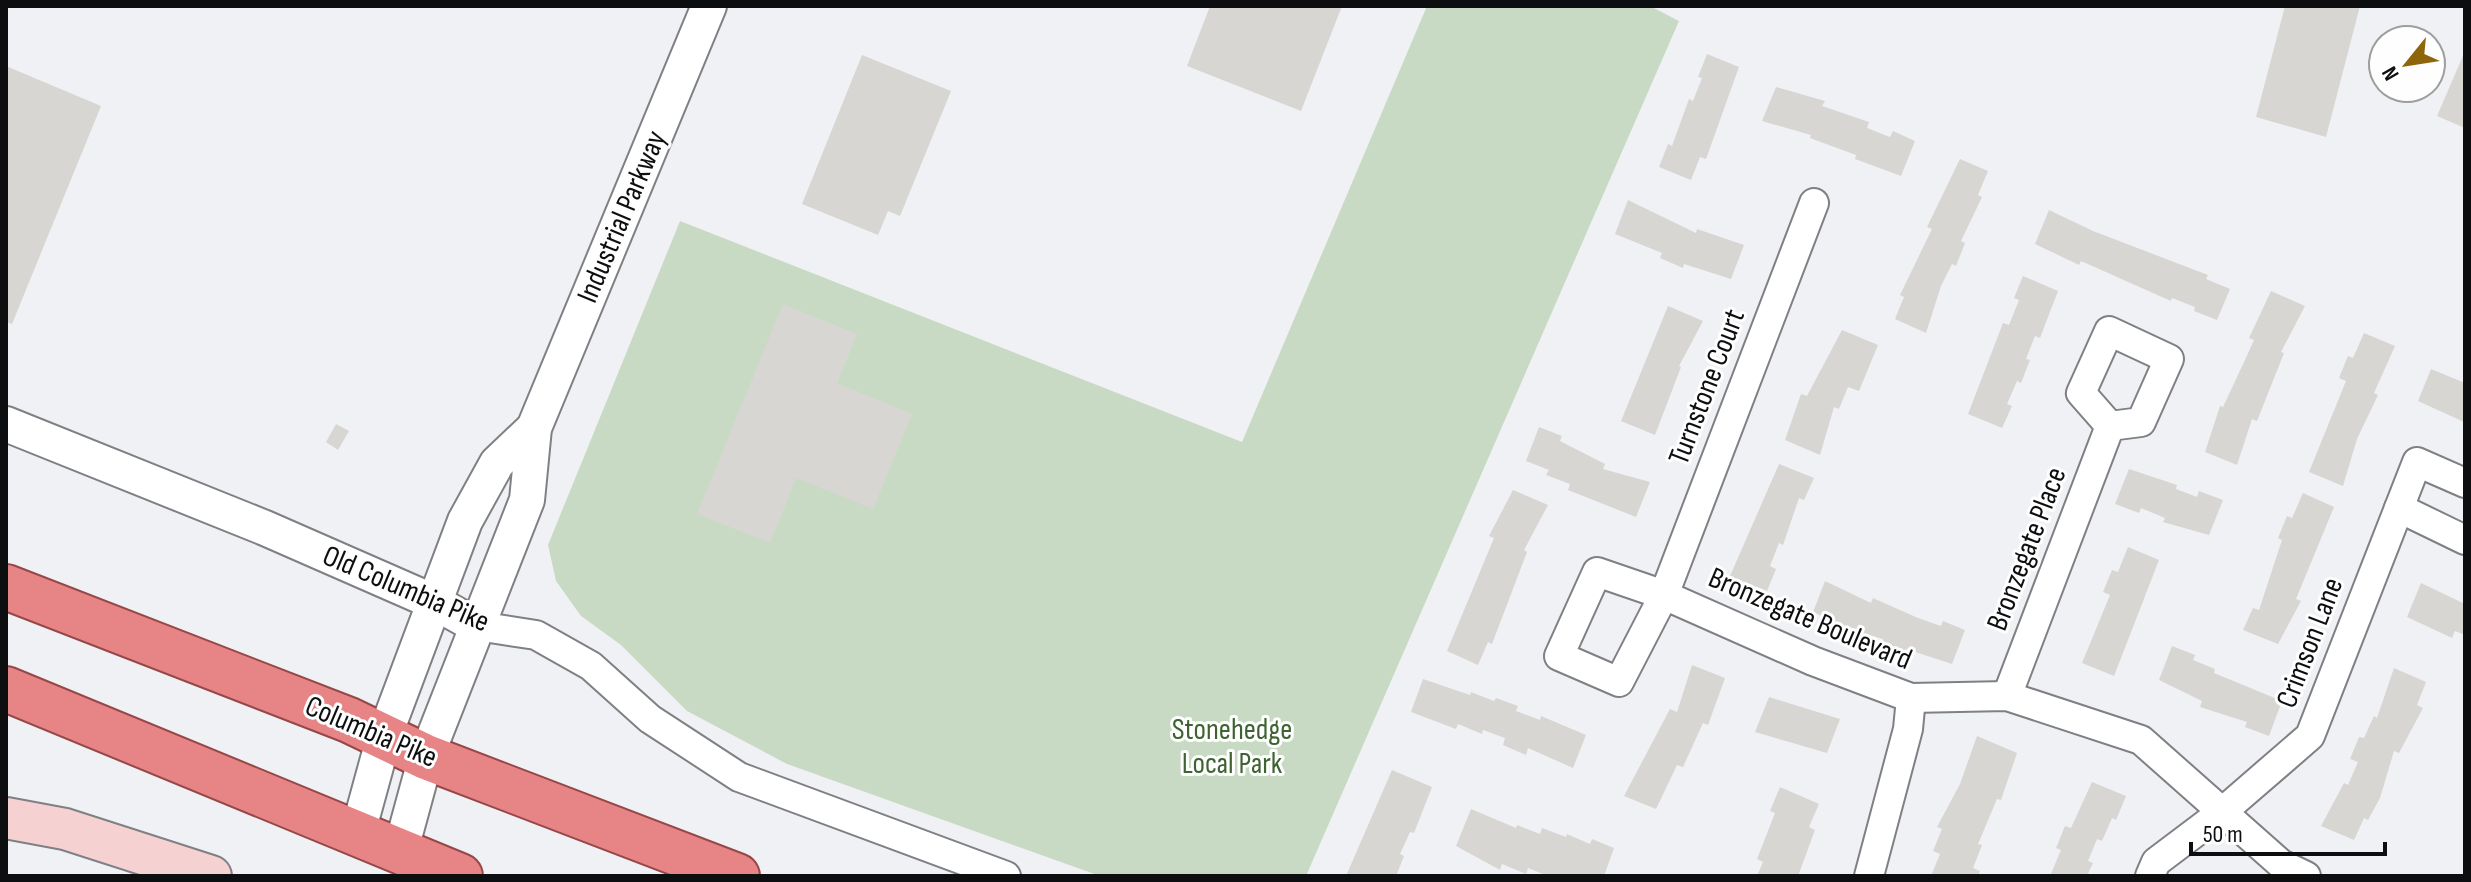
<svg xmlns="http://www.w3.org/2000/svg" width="2471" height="882" font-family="'Sofia Sans Condensed',sans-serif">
	<rect width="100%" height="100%" fill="#f0f1f5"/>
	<polygon fill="#c9dac4" points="1427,6 1650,6 1679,21 1306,876 1100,876 787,764 687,711 621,645 581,616 556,581 548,545 680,221 1242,442"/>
	<g fill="#d8d6d3">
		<polygon points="1210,6 1342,6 1301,111 1187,66"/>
		<polygon points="2285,6 2360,6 2326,137 2256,117"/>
		<polygon points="2465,51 2465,128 2437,116"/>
		<polygon points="1707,54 1739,67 1706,159 1700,157 1691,180 1659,167 1668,144 1672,146 1689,99 1693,101 1702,78 1698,77"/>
		<polygon points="862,55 951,91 900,216 888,211 878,235 802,204"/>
		<polygon points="6,66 101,106 12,324 6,322"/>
		<polygon points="1776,87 1825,101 1822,106 1869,122 1867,128 1890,137 1893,131 1915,141 1901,176 1855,159 1856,155 1810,138 1811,135 1762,121"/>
		<polygon points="1960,159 1988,171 1978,195 1982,197 1961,241 1965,243 1956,266 1952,264 1941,286 1926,333 1895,319 1904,297 1900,295 1932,229 1927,227"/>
		<polygon points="1628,200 1696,233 1697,229 1744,245 1731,279 1684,264 1683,268 1660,258 1662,253 1615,234"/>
		<polygon points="2049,210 2093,231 2208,275 2206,279 2230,289 2217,320 2194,311 2195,307 2172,298 2171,301 2081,261 2079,265 2035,244"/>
		<polygon points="2023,276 2058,291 2040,338 2035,336 2026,359 2030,360 2021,383 2017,381 2007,404 2012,406 2002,428 1968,414 2003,323 2009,325 2019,300 2014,298"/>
		<polygon points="2271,291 2305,306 2281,352 2284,353 2257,421 2252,419 2237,465 2205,452 2220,406 2223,407 2244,362 2254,340 2249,338"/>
		<polygon points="783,304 857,334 837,383 912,414 873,509 796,478 770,543 697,514"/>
		<polygon points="1668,306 1703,321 1679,366 1681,367 1655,435 1621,421"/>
		<polygon points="1842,330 1878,345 1859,391 1848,387 1839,409 1834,407 1820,455 1785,440 1801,394 1807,396"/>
		<polygon points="2364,333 2395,346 2374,393 2378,395 2357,439 2343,486 2309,472 2346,381 2339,378 2348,356 2353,358"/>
		<polygon points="2431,369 2465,383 2464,422 2418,401"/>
		<polygon points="336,424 349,431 338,450 326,442"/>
		<polygon points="1539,427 1562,436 1560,441 1605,464 1603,469 1650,482 1636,517 1568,490 1570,484 1546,475 1549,470 1526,461"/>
		<polygon points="1779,464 1814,478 1804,500 1799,498 1783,545 1779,543 1770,566 1776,569 1767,591 1730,576"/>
		<polygon points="2129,469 2177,485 2176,489 2197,497 2199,491 2223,500 2209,535 2163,522 2165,518 2141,508 2139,513 2115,504"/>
		<polygon points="1513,490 1548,505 1524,550 1527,552 1492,644 1488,642 1478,665 1447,651 1494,538 1489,536"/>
		<polygon points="2303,493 2334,507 2296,599 2301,601 2278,644 2243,630 2253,608 2259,610 2282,540 2278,538 2287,516 2292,518"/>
		<polygon points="2128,547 2159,560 2114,676 2082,663 2110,595 2103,592 2112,570 2118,572"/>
		<polygon points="1825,581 1871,603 1873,598 1918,618 1941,626 1943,621 1965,630 1952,664 1906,649 1904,653 1881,644 1883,639 1835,625 1836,622 1813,612"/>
		<polygon points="2421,583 2465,604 2465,635 2455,631 2452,638 2407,617"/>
		<polygon points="2172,646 2195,655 2193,660 2215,669 2214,673 2282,701 2269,736 2245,727 2247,722 2200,707 2202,701 2159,680"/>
		<polygon points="1692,665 1725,678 1708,725 1703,723 1683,767 1677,765 1656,809 1624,796 1670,709 1677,712"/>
		<polygon points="2394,668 2426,682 2417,705 2423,708 2399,753 2394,751 2380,798 2368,820 2364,818 2354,840 2321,826 2344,783 2348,785 2358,762 2350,759 2359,737 2364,738 2374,716 2377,718"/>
		<polygon points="1423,679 1470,695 1471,692 1494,701 1496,698 1518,706 1516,711 1540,720 1541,716 1586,735 1573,768 1528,748 1526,755 1503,745 1505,738 1483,730 1482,734 1458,724 1456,729 1411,712"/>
		<polygon points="1769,697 1840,719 1827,753 1755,732"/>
		<polygon points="1977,736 2017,753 2001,800 1997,799 1978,844 1982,845 1973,868 1980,871 1978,876 1931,876 1940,854 1933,851 1942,829 1937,827 1960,784"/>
		<polygon points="1392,770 1432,787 1414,833 1410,832 1400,854 1404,856 1396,876 1346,876"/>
		<polygon points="2092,782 2126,796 2116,820 2112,818 2102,841 2097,839 2088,861 2093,863 2087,876 2050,876 2061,850 2056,848 2065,826 2071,828"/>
		<polygon points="1780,787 1819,804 1809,827 1815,830 1798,876 1757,876 1763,862 1757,859 1775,813 1770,811"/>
		<polygon points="1471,809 1516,828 1517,825 1540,834 1542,828 1566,837 1567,834 1590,844 1592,839 1614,848 1604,876 1548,876 1528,868 1526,874 1502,864 1500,870 1456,846"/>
	</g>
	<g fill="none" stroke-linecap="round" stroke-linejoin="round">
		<defs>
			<g id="minor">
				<polyline points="1814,203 1664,595 1619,682 1559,656 1597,572 1664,595 1813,661 1911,698 2007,696 2141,740 2281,864 2306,876"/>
				<polyline points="2399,508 2465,540"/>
				<polyline points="477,626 536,635 591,666 650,719 739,777 1006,876"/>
				<polyline points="2007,696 2110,426 2081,393 2109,331 2169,359 2141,422 2110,426"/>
				<polyline points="1869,876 1908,729 1911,698"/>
				<polyline points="2150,876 2156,862 2221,813 2310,736 2417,462 2465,483"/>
			</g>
			<g id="tertiary">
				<polyline points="6,424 265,528 434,602 477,626"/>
				<polyline points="358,832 384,737 465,521 497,463 534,428"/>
				<polyline points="401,849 426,757 527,500 534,428 709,6"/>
			</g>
			<polyline id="secondary" points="6,818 65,829 211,876"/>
			<g id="trunk">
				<polyline points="6,587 349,720 426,757 737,876"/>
				<polyline points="6,689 460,876"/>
			</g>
		</defs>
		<use href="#minor" stroke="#7f8083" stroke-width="32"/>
		<use href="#tertiary" stroke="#7f8083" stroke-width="38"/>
		<use href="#secondary" stroke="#7f8083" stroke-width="44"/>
		<use href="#trunk" stroke="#964748" stroke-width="48"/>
		<use href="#minor" stroke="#fff" stroke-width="28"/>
		<use href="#tertiary" stroke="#fff" stroke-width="34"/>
		<use href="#secondary" stroke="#f6d1d1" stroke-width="40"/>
		<use href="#trunk" stroke="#e68486" stroke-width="44"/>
	</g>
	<g text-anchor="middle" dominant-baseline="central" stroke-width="6" stroke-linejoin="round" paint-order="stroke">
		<g font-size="30" fill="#0d0e0f" stroke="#fefefe">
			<text transform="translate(622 217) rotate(-67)">Industrial Parkway</text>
			<text transform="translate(1707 387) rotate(-69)">Turnstone Court</text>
			<text transform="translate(2027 549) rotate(-69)">Bronzegate Place</text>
			<text transform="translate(406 589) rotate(23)">Old Columbia Pike</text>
			<text transform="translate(1810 619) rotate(23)">Bronzegate Boulevard</text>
			<text transform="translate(2310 643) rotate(-69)">Crimson Lane</text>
			<text transform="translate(371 732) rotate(23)">Columbia Pike</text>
		</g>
		<g font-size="30" fill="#3e6231" stroke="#fefefe">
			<text x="1232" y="730">Stonehedge<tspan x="1232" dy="34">Local Park</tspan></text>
		</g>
	</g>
	<rect width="2471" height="882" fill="none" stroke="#0d0e0f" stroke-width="16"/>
	<g transform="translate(2407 64) rotate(240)"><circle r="38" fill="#fefefe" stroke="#9e9e9e" stroke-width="2"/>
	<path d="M0-6L14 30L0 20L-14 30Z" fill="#8f650b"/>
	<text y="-12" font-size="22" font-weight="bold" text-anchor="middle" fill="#0d0e0f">N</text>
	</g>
	<path d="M2191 842v12h194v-12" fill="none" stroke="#0d0e0f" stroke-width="4"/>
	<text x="2203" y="842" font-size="24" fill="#0d0e0f" stroke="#fefefe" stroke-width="6" paint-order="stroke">50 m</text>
</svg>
